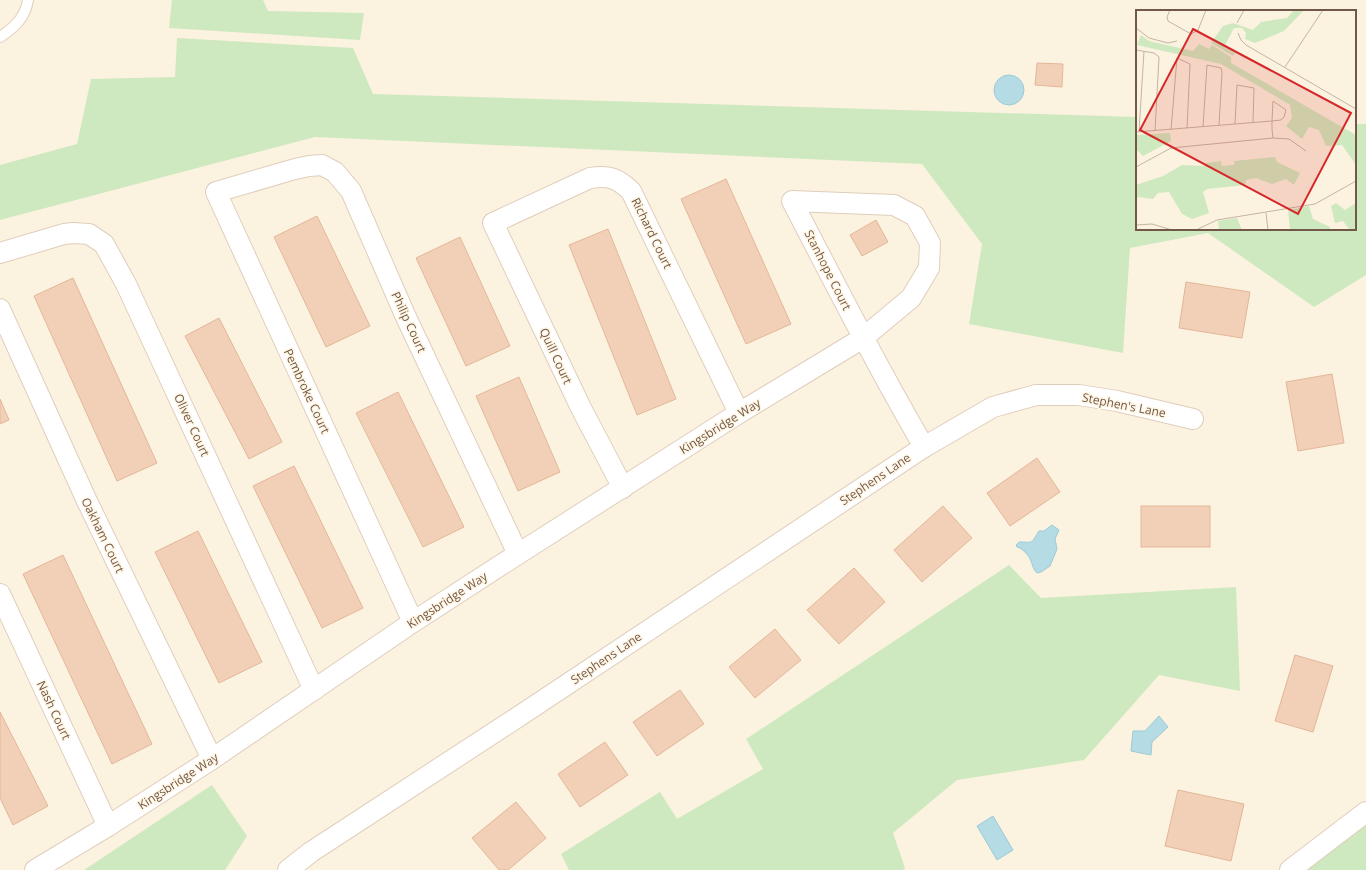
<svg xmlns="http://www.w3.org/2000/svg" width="1366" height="870" font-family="'Open Sans',sans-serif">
	<rect width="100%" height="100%" fill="#fcf2e0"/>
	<g fill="#cee9bf">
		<polygon points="172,0 263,0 268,11 364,13 360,40 169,28"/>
		<polygon points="177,38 353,48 373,94 1137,117 1137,229 1355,229 1355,124 1366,124 1366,275 1314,307 1208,233 1130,248 1123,353 969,324 982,244 922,164 315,137 0,220 0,165 77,144 91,79 175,77"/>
		<polygon points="1009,565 1041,598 1236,587 1240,691 1159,675 1084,760 957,780 893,833 905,868 903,870 569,870 561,854 660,792 677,819 763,769 746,739"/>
		<polygon points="212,785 247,836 225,870 84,870"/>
		<polygon points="1366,813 1366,870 1298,870"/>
	</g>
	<g fill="#b5dce5" stroke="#9bcbd6">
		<circle cx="1009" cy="90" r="15"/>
		<path d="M1052 525 1059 530 1055 539 1057 549 1050 566 1041 572 1037 573C1033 569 1033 566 1031 561 1029 555 1022 548 1017 547L1016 545 1019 542C1034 542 1030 545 1039 531H1044Z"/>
		<polygon points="1159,716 1168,727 1152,742 1151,755 1131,751 1133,731 1145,731"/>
		<polygon points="993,816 1013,850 997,860 977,826"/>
	</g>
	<g fill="#f1d0b7" stroke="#e3b798">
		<polygon points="1037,63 1063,64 1062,87 1035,85"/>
		<polygon points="726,179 791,324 746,344 681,199"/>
		<polygon points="317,216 370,326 326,347 274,237"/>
		<polygon points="876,220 888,242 862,256 850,235"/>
		<polygon points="608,229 676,399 637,415 569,245"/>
		<polygon points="460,237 510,346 466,366 416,258"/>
		<polygon points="73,278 157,463 117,481 34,296"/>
		<polygon points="1186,282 1250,292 1242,338 1179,328"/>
		<polygon points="219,318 282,442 249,459 185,336"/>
		<polygon points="1332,374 1344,443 1298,451 1286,382"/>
		<polygon points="519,377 560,472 518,491 476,396"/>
		<polygon points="398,392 464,527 423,547 356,413"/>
		<polygon points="0,399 9,420 0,424"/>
		<polygon points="1037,458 1060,492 1010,526 987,493"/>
		<polygon points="294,466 363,608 322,628 253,486"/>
		<polygon points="943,506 972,538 922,582 894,550"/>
		<rect x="1141" y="506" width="69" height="41"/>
		<polygon points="198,531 262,662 219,683 155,552"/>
		<polygon points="63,555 152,744 112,764 23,574"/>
		<polygon points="854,568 885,602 839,644 807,610"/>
		<polygon points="775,629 801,660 755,698 729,667"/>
		<polygon points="1295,655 1333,666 1313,732 1275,721"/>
		<polygon points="680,690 704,724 657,756 633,722"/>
		<polygon points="0,712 48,806 13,825 0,798"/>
		<polygon points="605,742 628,775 580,807 558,774"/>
		<polygon points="1178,790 1244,804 1231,861 1165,846"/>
		<polygon points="516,802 546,838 508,870 499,870 472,838"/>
	</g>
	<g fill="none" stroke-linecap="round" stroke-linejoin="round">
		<defs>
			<path id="service" d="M0 37C15 27 25 18 28 0"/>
			<g id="minor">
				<polyline points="0,253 64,234 73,233 89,234 104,244 126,284 314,690"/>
				<polyline points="0,309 86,499 212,759"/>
				<path d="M623 488 581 408 493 223 590 178C609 175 617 178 631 191L739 413"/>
				<polyline points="0,594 108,826"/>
				<polyline points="413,622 216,192 295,169 309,166 322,165 335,172 351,191 405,315 518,554"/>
				<path d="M35 870 108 826 212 759 413 622 518 554 739 413 863 338 911 298 929 268 930 243 915 216 894 205 792 201C835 284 877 366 924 447"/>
				<polyline points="288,870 311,852 524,713 924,447 993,407 1036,395 1079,395 1117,401 1193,419"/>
				<polyline points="1290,870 1366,812"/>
			</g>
		</defs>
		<use href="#service" stroke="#e0cebc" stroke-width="12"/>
		<use href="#minor" stroke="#e0cebc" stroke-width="22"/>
		<use href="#service" stroke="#fff" stroke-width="10"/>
		<use href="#minor" stroke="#fff" stroke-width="20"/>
	</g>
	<g text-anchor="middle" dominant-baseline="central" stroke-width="3" stroke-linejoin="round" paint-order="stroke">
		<g font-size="12" fill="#725848" stroke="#fff6e5">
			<text transform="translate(652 233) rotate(64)">Richard Court</text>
			<text transform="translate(828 270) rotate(63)">Stanhope Court</text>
			<text transform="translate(409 322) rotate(65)">Philip Court</text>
			<text transform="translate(556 356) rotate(65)">Quill Court</text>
			<text transform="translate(307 391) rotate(65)">Pembroke Court</text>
			<text transform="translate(1124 405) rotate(11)">Stephen's Lane</text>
			<text transform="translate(192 425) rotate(65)">Oliver Court</text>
			<text transform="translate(720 426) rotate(-32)">Kingsbridge Way</text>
			<text transform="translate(875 479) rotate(-34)">Stephens Lane</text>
			<text transform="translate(103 535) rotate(64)">Oakham Court</text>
			<text transform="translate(447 600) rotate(-33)">Kingsbridge Way</text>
			<text transform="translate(606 658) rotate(-34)">Stephens Lane</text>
			<text transform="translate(54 710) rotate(65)">Nash Court</text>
			<text transform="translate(178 781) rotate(-33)">Kingsbridge Way</text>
		</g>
	</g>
	<g transform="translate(1136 10)">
		<rect width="220" height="220" fill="#fcf2e0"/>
		<path d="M158 0H168L148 21 119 33 109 29 110 23 106 18H98L88 37 99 43 97 46 75 33 87 16 97 13 117 20 125 12 151 8ZM5 25 13 31 57 41 63 34 73 39 76 35 95 47V53L220 125V155L206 135 190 136 183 120 173 117 166 129 150 116 156 108 154 95 85 54 1 35ZM34 123 35 131 7 146 0 139V125ZM139 147 141 152 164 163 158 175 150 169 136 174 120 168 110 170 109 175 71 179 67 182 73 203 56 209 46 204 33 182 22 183 17 189 3 187 0 189V175L27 166 46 155 69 156 70 153 85 151 86 156 98 155V151ZM200 193 209 200 220 193V220H214L207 211 199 213 195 196ZM173 196 177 209 194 217V220H154L152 200ZM101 208 106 220H83L82 211Z" fill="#cee9bf"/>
		<path fill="none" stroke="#c5b4a3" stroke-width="1" d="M34 0 31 7 32 11 55 24 62 20 70 0M101 13 108 0M0 18 13 28 32 33 41 31M102 23 105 30 110 35 220 99M0 40 18 43 23 47 19 121M149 57 187 0M99 114 101 75 118 78 117 112M67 117 71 55 85 58 86 63 83 115M35 120 41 48 54 54 51 118M0 122 136 111 145 110 148 107 150 100 137 91 136 111V119L137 128M3 122 8 41M0 157 35 138 137 128 153 129 170 141M130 203 132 220M0 215 16 214 36 220M60 220 81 210 179 194 220 171"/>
		<path fill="#d62828" fill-opacity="0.15" stroke="#d62828" stroke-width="2" d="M57 19 215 103 162 204 4 120Z"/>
		<rect width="220" height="220" fill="none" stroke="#725848" stroke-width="2"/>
	</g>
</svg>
